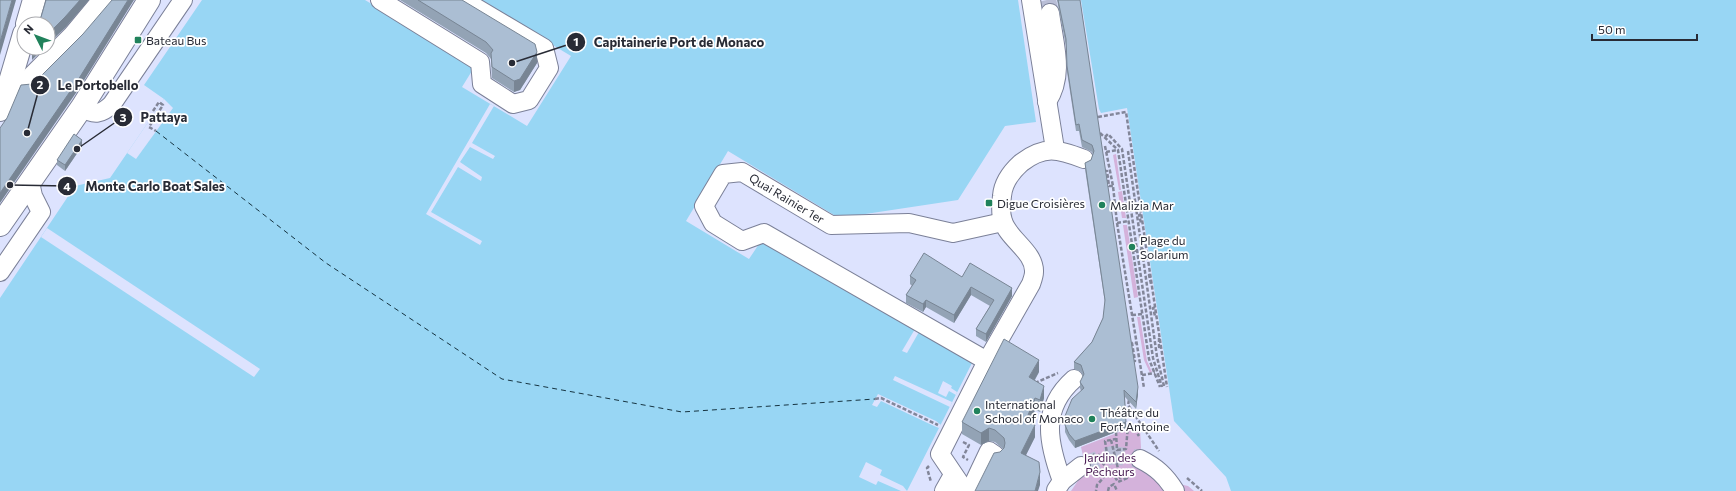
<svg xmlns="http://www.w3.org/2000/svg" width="1736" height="491" font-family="Commissioner,sans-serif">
	<rect width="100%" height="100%" fill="#dde3fe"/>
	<g fill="#d4b2db">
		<polygon points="1116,154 1121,190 1119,190 1113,155"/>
		<polygon points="1122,191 1126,218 1122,218 1118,192"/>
		<polygon points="1123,225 1127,225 1138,297 1134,298"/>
		<polygon points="1137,317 1140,317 1147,361 1152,372 1150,373 1144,360"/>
		<polygon points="1140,428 1141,448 1135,466 1169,490 1179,484 1188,486 1194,491 1071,491 1086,469 1081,447 1122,431"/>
	</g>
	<g fill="#98d6f4">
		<polygon points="202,0 365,0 475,66 462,87 527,126 571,56 478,0 1018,0 1036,122 1005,126 958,200 839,218 728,151 686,221 749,259 763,238 972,363 907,491 0,491 0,298 75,186 110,178 164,99 144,85"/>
		<polygon points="1081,0 1736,0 1736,491 1231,491 1226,477 1174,421 1127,108 1101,113 1099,109"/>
	</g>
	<g fill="#dde3fe">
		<polygon points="164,99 173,108 136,159 127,153"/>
		<polygon points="490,104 494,106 472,143 495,156 493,159 470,147 460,162 482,177 481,181 458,167 431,212 482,241 480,245 426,214"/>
		<polygon points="47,228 260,369 254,377 41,237"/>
		<polygon points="915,329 919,332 907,353 902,351"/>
		<polygon points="895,376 952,402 950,407 893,380"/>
		<polygon points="943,381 952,386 951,388 957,392 956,395 949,391 946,397 938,393"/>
		<polygon points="878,394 936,421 941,425 939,428 934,426 881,401 877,407 872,405"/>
		<polygon points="866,462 882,470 880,475 903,486 907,491 901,491 878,481 876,485 859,477"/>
	</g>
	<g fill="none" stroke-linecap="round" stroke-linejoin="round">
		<polyline stroke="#163441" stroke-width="1" stroke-dasharray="5 4" stroke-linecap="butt" points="156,131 326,263 502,379 682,412 875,399"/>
		<g stroke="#b9bed6" stroke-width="18" stroke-dasharray="18 9" stroke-linecap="butt">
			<polyline points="1047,0 1050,13"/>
			<polyline points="1081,466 1112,455 1140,459"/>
		</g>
		<defs>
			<g id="minor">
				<polyline points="380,0 480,62 482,84 513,104 529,100 549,68 544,48 463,0"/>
				<polyline points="1031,0 1055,149"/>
				<path d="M1047 102C1065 74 1054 44 1050 13"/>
				<path d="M82 107C94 116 102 114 112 104L183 0"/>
				<polyline points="0,272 41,212 33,196 30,182"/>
				<polyline points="987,361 764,233 742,241 713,223 704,206 723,174 742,172 831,225 909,223 953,233 1003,222"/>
				<path d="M1140 459C1156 467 1166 476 1175 491"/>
				<path d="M1062 481C1048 443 1040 409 1074 379"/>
				<polyline points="1056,490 1062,481 1081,466"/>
				<polyline points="944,491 953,475"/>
				<path d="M965 491 940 454 987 361 1031 284C1032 281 1034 276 1034 272 1035 252 1008 239 1003 221 1000 213 1001 204 1002 196 1003 183 1011 172 1021 163 1044 145 1058 149 1084 159"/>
				<polyline points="970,491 989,451 995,455"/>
			</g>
			<g id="major">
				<polyline points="27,24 34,0"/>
				<polyline points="28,82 74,36 104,0"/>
				<polyline points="0,110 6,95 24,34"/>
				<polyline points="0,225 82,107 149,0"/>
			</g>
		</defs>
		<use href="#minor" stroke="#7b8098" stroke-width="20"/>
		<use href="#major" stroke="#7b8098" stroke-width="24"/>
		<g stroke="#828699" stroke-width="2.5" stroke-dasharray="4 2" stroke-linecap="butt">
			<polyline points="153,111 159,102 163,105 149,127 156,131"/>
			<polyline points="1098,117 1126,112 1167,387"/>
			<polyline points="1100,133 1118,150 1149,359 1160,387"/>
			<polyline points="1105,137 1108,134 1122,149 1153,358 1162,387"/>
			<polyline points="1105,146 1113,186 1117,223 1144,388"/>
			<polyline points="1128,151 1157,357 1164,386"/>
			<polyline points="1106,152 1118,150"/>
			<polyline points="1104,171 1107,171 1109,186 1113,186"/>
			<polyline points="1141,214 1139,215 1141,223 1142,223"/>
			<polyline points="1117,223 1129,221"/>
			<polyline points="1134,251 1145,249"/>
			<polyline points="1150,275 1149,275 1151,284"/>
			<polyline points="1155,307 1153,308 1155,316 1156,315"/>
			<polyline points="1132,315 1143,314"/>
			<polyline points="1159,338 1159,347 1161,347"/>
			<polyline points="1132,361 1135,361 1132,343 1136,343"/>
			<polyline points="1142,375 1155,373"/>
			<polyline points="1035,383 1058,373"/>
			<polyline points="875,399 881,398 938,425"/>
			<polyline points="1129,400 1128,405 1159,451"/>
			<polyline points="1116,432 1117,450 1126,449 1128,425 1131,424 1139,436"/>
			<polyline points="1111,440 1121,481"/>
			<polyline points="963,442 969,445 963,457 968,460"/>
			<polyline points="1093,454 1110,470 1097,485 1096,491"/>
			<polyline points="1097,457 1100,454 1106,460 1108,460 1105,441 1116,439"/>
			<polyline points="929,466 927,468 931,482"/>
			<polyline points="1115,477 1118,482 1127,478 1126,475"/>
			<polyline points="1187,478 1202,491"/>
			<polyline points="1108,491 1109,487 1114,484 1117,491"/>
		</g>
		<use href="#minor" stroke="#fff" stroke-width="18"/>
		<use href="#major" stroke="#fff" stroke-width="22"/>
	</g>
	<g fill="#93a3b5">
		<polygon points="400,0 462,0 537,63 520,90 514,92 492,78 491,59 486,53"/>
		<polygon points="1057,0 1080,0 1138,394 1136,409 1125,397 1126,428 1075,448 1069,440 1065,432 1065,416 1081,391 1080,388 1080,382 1083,377 1081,372 1074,369 1074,362 1092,342 1103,318 1105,303 1085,169 1085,163 1091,160 1093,155 1092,152 1082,147 1079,131 1076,131 1067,72 1066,46"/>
		<polygon points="82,146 65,171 57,165 57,160"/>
		<polygon points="910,276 962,277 1012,296 986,342 976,336 976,329 990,306 971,295 954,323 926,307 923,312 906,303 906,295 912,286 910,284"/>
		<polygon points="1039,372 1035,380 1044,398 1040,412 1035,410 1030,422 1035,437 1026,455 1040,485 1000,452 1003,449 995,442 989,441 981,445 962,434 962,422"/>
	</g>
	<g fill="#788594">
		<polygon points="12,0 16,0 0,55 0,42"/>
		<polygon points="80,0 89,0 65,28 48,44 48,34"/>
		<polygon points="128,0 134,0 78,90 0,203 0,193"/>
		<polygon points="34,48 44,48 32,60 32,50"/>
		<polygon points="537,52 537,63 520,90 514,92 514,81"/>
		<polygon points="82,140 82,146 65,171 65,165"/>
		<polygon points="971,287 971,295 954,323 954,315"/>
		<polygon points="1012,288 1012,296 986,342 986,334"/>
		<polygon points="926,300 926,307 923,312 923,304"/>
		<polygon points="1039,360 1039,372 1029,389 1029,377"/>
		<polygon points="1044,386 1044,398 1040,412 1040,400"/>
		<polygon points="1138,387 1138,394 1136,409 1136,402"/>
		<polygon points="1035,398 1035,410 1026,432 1026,420"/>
		<polygon points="1126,422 1126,428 1075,448 1075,441"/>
		<polygon points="1035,425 1035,437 1021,465 1021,453"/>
		<polygon points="989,428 989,441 981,445 981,433"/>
		<polygon points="1040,472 1040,485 1038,491 1035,491"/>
	</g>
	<g fill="#abbed3" stroke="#788594">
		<polygon points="0,0 12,0 0,42"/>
		<polygon points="46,0 80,0 65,17 48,34 48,24 39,24"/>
		<polygon points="112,0 128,0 78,80 0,193 0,128 7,118 21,85 32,84 37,80 83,34"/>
		<polygon points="418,0 462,0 535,44 537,52 520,79 514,81 492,67 491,53 493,50 486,42"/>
		<polygon points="1058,0 1080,0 1138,387 1136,402 1124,390 1126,422 1075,441 1069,434 1065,425 1065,416 1072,399 1084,388 1080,382 1084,374 1081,365 1074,362 1092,342 1103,318 1105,300 1085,163 1091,160 1094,151 1092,145 1082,140 1079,124 1076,125 1067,66 1066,39"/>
		<polygon points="74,134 82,140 65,165 57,160"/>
		<polygon points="924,253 962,277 970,263 1012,288 986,334 976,329 994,300 971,287 954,315 926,300 923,304 906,295 916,280 910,276"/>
		<polygon points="1004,339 1039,360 1029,377 1044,386 1040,400 1035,398 1026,420 1035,425 1021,453 1039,462 1040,472 1035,491 975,491 994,453 1000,452 1004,448 1005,443 1004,438 995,430 989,428 981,433 962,422"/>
	</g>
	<g fill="#20825b" stroke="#fff" stroke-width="1.5">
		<rect x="134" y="36" width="8" height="8" rx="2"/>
		<rect x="985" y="199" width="8" height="8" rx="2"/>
		<circle cx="1102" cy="205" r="4"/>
		<circle cx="1132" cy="247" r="4"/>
		<circle cx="977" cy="411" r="4"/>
		<circle cx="1092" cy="419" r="4"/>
	</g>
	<g text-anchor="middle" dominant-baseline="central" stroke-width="3.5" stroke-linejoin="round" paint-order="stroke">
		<g font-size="12" fill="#282b35" stroke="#fff" text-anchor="start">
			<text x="146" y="40">Bateau Bus</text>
			<text x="997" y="203">Digue Croisières</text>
			<text x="1110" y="205">Malizia Mar</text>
			<text x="1140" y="240">Plage du<tspan x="1140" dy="14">Solarium</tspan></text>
			<text x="985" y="404">International<tspan x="985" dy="14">School of Monaco</tspan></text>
			<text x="1100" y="412">Théâtre du<tspan x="1100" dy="14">Fort Antoine</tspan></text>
		</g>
		<g font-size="12" fill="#282b35" stroke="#fff">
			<text transform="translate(787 198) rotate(31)">Quai Rainier 1er</text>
		</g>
		<g font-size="12" fill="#481a52" stroke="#fff">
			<text x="1110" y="457">Jardin des<tspan x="1110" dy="14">Pêcheurs</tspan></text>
		</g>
	</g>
	<path fill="none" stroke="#282b35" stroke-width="1.5" d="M512 63L576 42M27 133L40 85M77 149L123 117M10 185L67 186"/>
	<g fill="#282b35" stroke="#fff" stroke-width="1.5">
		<circle cx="512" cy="63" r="4"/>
		<circle cx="27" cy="133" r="4"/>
		<circle cx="77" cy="149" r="4"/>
		<circle cx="10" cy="185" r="4"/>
		<circle cx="576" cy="42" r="10"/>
		<circle cx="40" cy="85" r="10"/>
		<circle cx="123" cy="117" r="10"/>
		<circle cx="67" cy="186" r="10"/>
	</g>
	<g font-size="12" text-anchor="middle" font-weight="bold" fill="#fff">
		<text x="576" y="46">1</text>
		<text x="40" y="89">2</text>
		<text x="123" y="122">3</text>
		<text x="67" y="191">4</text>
	</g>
	<g font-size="13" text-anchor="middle" font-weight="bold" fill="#282b35" stroke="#fff" stroke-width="3.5" stroke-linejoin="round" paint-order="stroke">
		<text x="679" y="47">Capitainerie Port de Monaco</text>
		<text x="98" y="90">Le Portobello</text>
		<text x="164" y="122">Pattaya</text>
		<text x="155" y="191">Monte Carlo Boat Sales</text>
	</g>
	<g transform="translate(36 36) rotate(312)"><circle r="19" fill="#ffffff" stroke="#a9aaae"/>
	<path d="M0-3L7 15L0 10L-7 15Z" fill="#20825b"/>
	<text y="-6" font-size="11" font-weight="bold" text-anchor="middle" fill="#282b35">N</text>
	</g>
	<path d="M1592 34v6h105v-6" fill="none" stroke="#282b35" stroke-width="2"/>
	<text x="1598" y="34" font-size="12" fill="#282b35" stroke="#ffffff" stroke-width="3" paint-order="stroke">50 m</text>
</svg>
